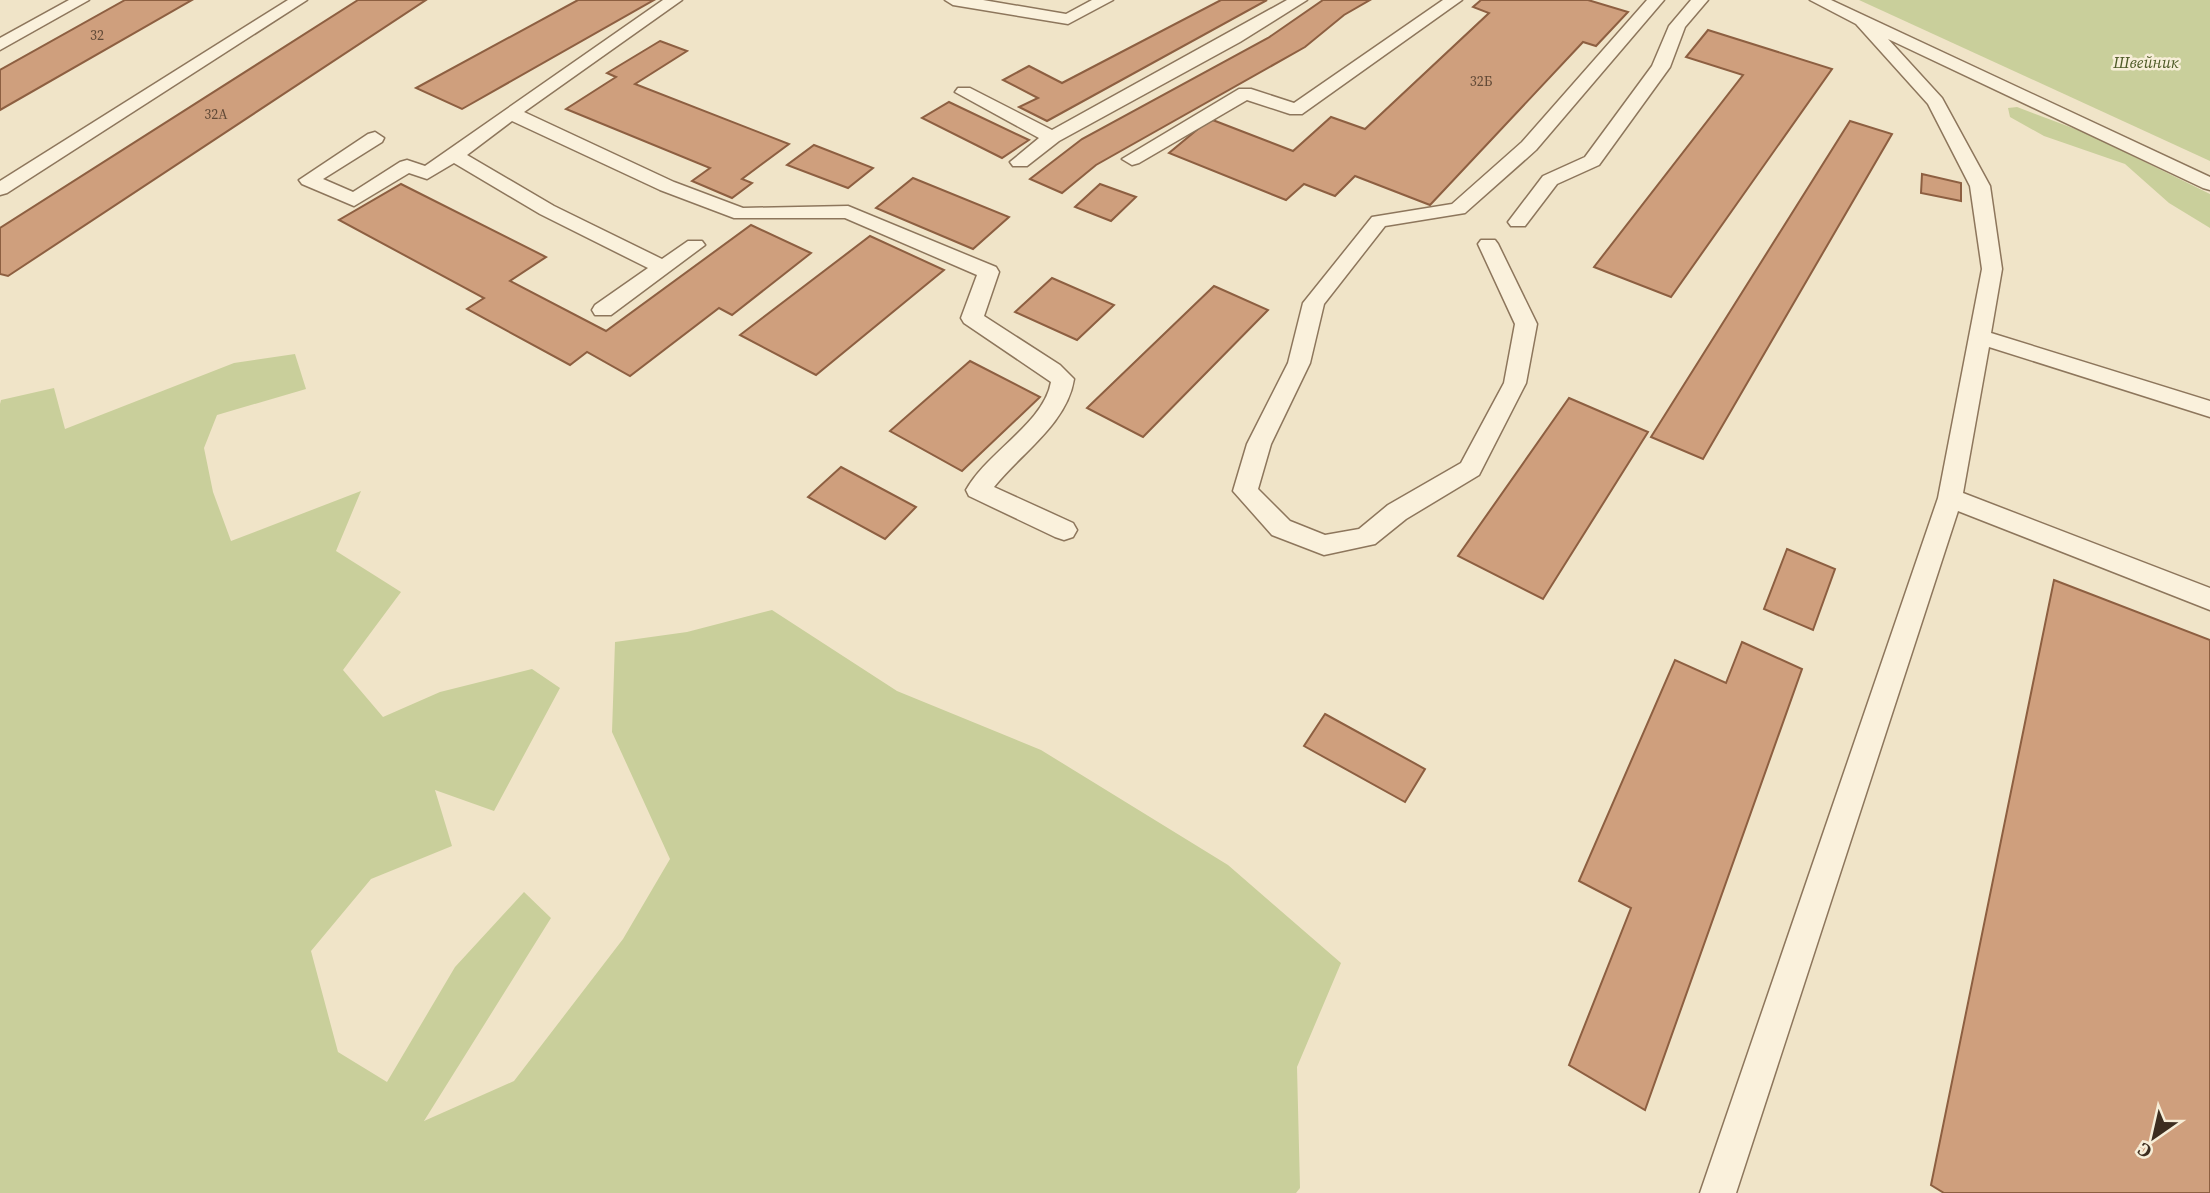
<svg xmlns="http://www.w3.org/2000/svg" width="2210" height="1193" font-family="'Source Serif 4',serif">
	<rect width="100%" height="100%" fill="#f0e4c8"/>
	<g fill="#c9cf9b">
		<polygon points="1859,0 2210,0 2210,161"/>
		<polygon points="2017,107 2086,133 2210,194 2210,228 2169,203 2125,164 2044,136 2010,117 2008,108"/>
		<polygon points="295,354 306,389 217,415 204,448 213,492 231,541 361,491 336,551 401,592 343,670 383,717 440,692 532,669 560,688 494,811 435,790 452,846 371,879 311,951 338,1052 387,1082 455,967 524,892 551,918 424,1121 514,1081 623,939 670,859 612,732 615,642 687,632 772,610 897,691 1041,750 1228,865 1341,963 1297,1067 1300,1188 1296,1193 0,1193 0,404 1,400 54,388 65,429 234,363"/>
	</g>
	<g fill="#cf9f7d" stroke="#8d5f41" stroke-width="2">
		<polygon points="125,0 192,0 0,110 0,70"/>
		<polygon points="358,0 426,0 8,276 0,274 0,228"/>
		<polygon points="578,0 654,0 462,109 416,88"/>
		<polygon points="1221,0 1267,0 1047,121 1019,107 1038,98 1003,80 1029,66 1062,83"/>
		<polygon points="1323,0 1370,0 1344,15 1305,47 1096,165 1062,193 1030,179 1082,139 1268,38"/>
		<polygon points="1481,0 1588,0 1628,12 1596,46 1583,42 1430,205 1355,176 1335,196 1304,184 1286,200 1169,153 1210,119 1293,151 1331,117 1365,129 1489,13 1473,7"/>
		<polygon points="1708,30 1832,69 1671,297 1594,267 1743,75 1686,57"/>
		<polygon points="660,41 687,51 635,84 789,144 742,179 752,183 732,198 692,181 710,168 566,109 616,77 607,73"/>
		<polygon points="949,102 1029,140 1002,158 922,118"/>
		<polygon points="1850,121 1892,134 1703,459 1651,437"/>
		<polygon points="814,145 873,168 848,188 787,165"/>
		<polygon points="1922,174 1961,183 1961,201 1921,193"/>
		<polygon points="913,178 1009,217 973,249 876,208"/>
		<polygon points="401,184 546,257 510,281 606,331 751,225 811,253 732,315 719,308 630,376 587,352 570,365 467,309 484,298 339,220"/>
		<polygon points="1100,184 1136,197 1111,221 1075,207"/>
		<polygon points="870,236 944,270 816,375 740,335"/>
		<polygon points="1052,278 1114,305 1077,340 1015,312"/>
		<polygon points="1214,286 1268,310 1143,437 1087,408"/>
		<polygon points="970,361 1040,397 962,471 890,431"/>
		<polygon points="1569,398 1648,432 1543,599 1458,556"/>
		<polygon points="841,467 916,507 885,539 808,497"/>
		<polygon points="1787,549 1835,569 1813,630 1764,609"/>
		<polygon points="2054,580 2210,640 2210,1193 1944,1193 1931,1185"/>
		<polygon points="1742,642 1802,669 1645,1110 1569,1065 1631,908 1579,881 1675,660 1726,683"/>
		<polygon points="1325,714 1425,769 1405,802 1304,746"/>
	</g>
	<g fill="none" stroke-linecap="round" stroke-linejoin="round">
		<defs>
			<g id="service">
				<polygon points="69,0 89,0 0,50 0,38"/>
				<polygon points="288,0 307,0 7,193 0,195 0,181"/>
				<path d="M663 0H682L524 112 674 182 743 208 848 206 996 267 999 272 984 316 1060 365 1074 379C1067 424 1021 453 994 487L1073 523 1077 530 1073 537 1064 540 1055 537 969 496 966 490C987 452 1044 423 1051 382L964 323 961 318 977 275 845 218H734L660 190 512 121 467 155 554 206 662 259 688 241H702L705 245 611 315H595L592 310 595 305 648 268 540 214 454 163 427 179 409 173 354 206 302 184 299 180 368 134 375 132 384 138 382 142 323 179 353 192 400 162 407 160 425 166Z"/>
				<polygon points="945,0 983,0 1066,14 1092,0 1113,0 1068,24 953,5"/>
				<polygon points="1287,0 1307,0 1240,42 1059,141 1027,166 1013,166 1010,162 1039,138 955,92 958,88 970,88 1052,130"/>
				<polygon points="1443,0 1462,0 1302,114 1290,114 1247,100 1139,163 1132,165 1122,159 1239,89 1251,89 1294,103"/>
				<polygon points="1647,0 1664,0 1536,150 1465,213 1385,226 1324,304 1310,363 1271,444 1258,489 1290,521 1325,535 1359,529 1388,505 1461,463 1504,383 1515,324 1478,244 1481,240 1495,240 1498,244 1537,324 1526,383 1479,475 1406,519 1375,544 1324,555 1272,535 1233,491 1247,444 1288,363 1303,303 1372,217 1452,204 1522,142"/>
				<polygon points="1691,0 1708,0 1685,27 1670,67 1599,165 1557,184 1525,226 1511,226 1508,222 1543,176 1585,157 1652,66 1669,26"/>
				<polygon points="1810,0 1831,0 2210,177 2210,190 2203,188 1888,39 1942,98 1990,186 2002,269 1991,333 2210,401 2210,417 1989,347 1963,493 2210,588 2210,610 1958,511 1736,1193 1700,1193 1938,498 1982,269 1970,186 1928,104 1856,24"/>
			</g>
		</defs>
		<use href="#service" stroke="#8d765c" stroke-width="3"/>
		<use href="#service" fill="#faf1dc" fill-rule="evenodd"/>
	</g>
	<g text-anchor="middle" dominant-baseline="central" stroke-width="5" stroke-linejoin="round" paint-order="stroke">
		<g font-size="14" fill="#624a37">
			<text x="97" y="35">32</text>
			<text x="1481" y="81">32Б</text>
			<text x="216" y="114">32А</text>
		</g>
		<g font-size="16" font-style="italic" fill="#4d5a26" stroke="#f7eed8">
			<text x="2146" y="62">Швейник</text>
		</g>
	</g>
	<g transform="translate(2154 1137) rotate(214)" stroke="#f7eed8" stroke-width="5" paint-order="stroke">
	<path d="M0-5L12 26L0 18L-12 26Z" fill="#3d2e20"/>
	<text y="-10" font-size="19" font-weight="bold" text-anchor="middle" fill="#3d2e20">С</text>
	</g>
</svg>
